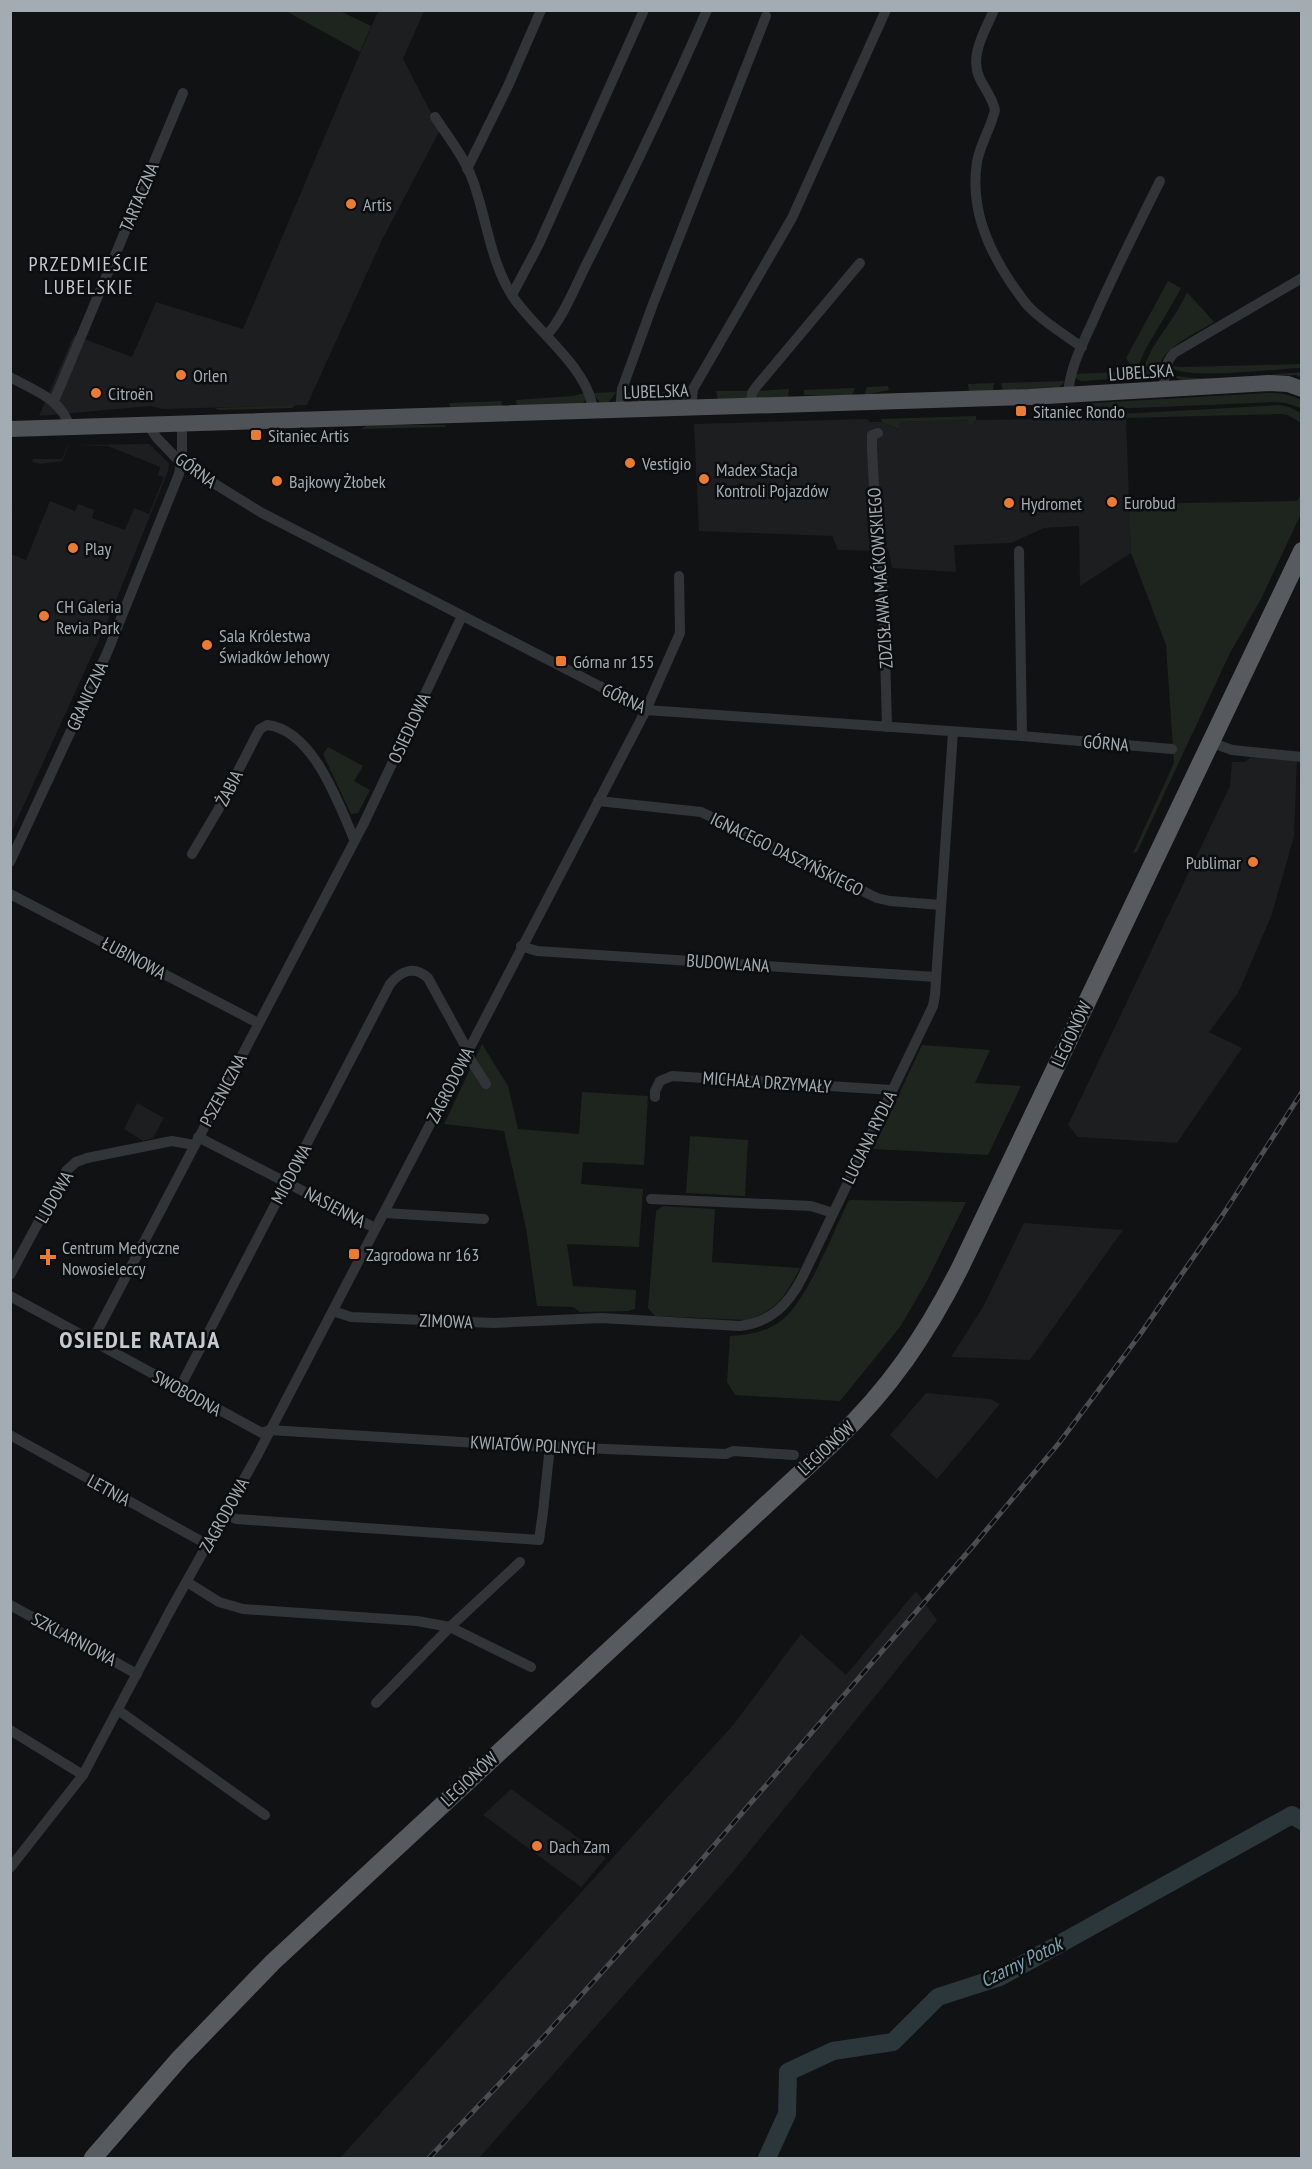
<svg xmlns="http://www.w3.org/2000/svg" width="1312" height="2169" font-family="'PT Sans Narrow',sans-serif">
	<rect width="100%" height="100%" fill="#111213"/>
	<g fill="#1d1e20">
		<polygon points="378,11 424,11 403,59 440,130 382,240 307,405 163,409 151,406 39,416 74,335 132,357 156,302 243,329"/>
		<polygon points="1126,418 1131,553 1080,586 1079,526 1044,528 1011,543 954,545 956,572 892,568 889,551 838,550 832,536 699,531 694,424 867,419 870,422 882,422 898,429 898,422 969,420 969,427 976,420"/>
		<polygon points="149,444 169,463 168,471 108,620 11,833 11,554 26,560 50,501 75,511 78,504 94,510 92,518 125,530 134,508 149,514 164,477 158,475 160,467 108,446 69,445 62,461 41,464 32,462 11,516 33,459 62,459 68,445"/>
		<polygon points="1252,756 1297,760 1294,836 1272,914 1238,993 1209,1032 1242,1048 1177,1143 1078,1137 1068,1125 1230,786 1232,762 1245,762"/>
		<polygon points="137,1103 164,1118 153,1138 143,1141 124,1129"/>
		<polygon points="1024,1223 1123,1230 1030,1360 951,1357 983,1307"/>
		<polygon points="926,1393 990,1399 1000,1404 937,1479 890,1435"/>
		<polygon points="916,1591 937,1620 732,1873 479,2158 340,2158 734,1724 801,1634 846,1675"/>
		<polygon points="511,1789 606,1858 581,1887 483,1815"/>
	</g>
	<g fill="#1e251e">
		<polygon points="286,11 340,11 371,26 360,52"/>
		<path d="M1168 281 1181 288C1170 309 1157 329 1145 350 1141 357 1141 365 1134 370L1126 358Z"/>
		<path d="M1187 292 1214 322C1199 331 1182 339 1170 350 1154 363 1165 377 1137 378 1144 368 1147 359 1152 349 1164 329 1178 313 1187 292Z"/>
		<polygon points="1123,364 1128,371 1130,378 1081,381 1077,379 1074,374 1115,372"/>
		<path d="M1302 364 1301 368C1273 369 1193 380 1172 368L1173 366 1180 367Z"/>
		<path d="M1302 372 1301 377 1296 375 1182 381 1172 375C1210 383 1263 375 1302 372Z"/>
		<polygon points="1065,381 1059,388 1003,390 1001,383"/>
		<polygon points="994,383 993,391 969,391 968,384"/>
		<polygon points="888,386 889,390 864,395 867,387"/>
		<polygon points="855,388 852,395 804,395 804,390"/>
		<polygon points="789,389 788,397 757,399 757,391"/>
		<polygon points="689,391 685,400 659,402 659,392"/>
		<polygon points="716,391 750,391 748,398 718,399"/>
		<polygon points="616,392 608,403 600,403 593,393"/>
		<polygon points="627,392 653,392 653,402 632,401"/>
		<polygon points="585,393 586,399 582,404 517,407 516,400 572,396"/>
		<path d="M1267 393C1280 393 1290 394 1301 400V408L1286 403 1275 402 1084 410 1087 405 1093 403Z"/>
		<polygon points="502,401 501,407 450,407 449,403"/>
		<polygon points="295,405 292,408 218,410 215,408"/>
		<polygon points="1279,405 1289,407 1301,413 1301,423 1288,415 1283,414 1087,419 1085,416"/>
		<polygon points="976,416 976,420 969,427 968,420 899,422 899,429 882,422 881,419"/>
		<polygon points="368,425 445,425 446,427 361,429"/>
		<polygon points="1301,494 1301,514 1261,599 1230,653 1137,852 1133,853 1174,763 1166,645 1131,553 1129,504 1297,501"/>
		<polygon points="328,747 363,766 354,781 370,790 358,813 351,814 323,754"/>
		<polygon points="482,1044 508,1086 518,1129 579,1134 582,1092 648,1096 644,1165 583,1162 581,1184 643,1189 639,1247 567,1244 573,1286 636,1290 635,1309 628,1311 580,1312 573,1307 537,1306 526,1228 504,1131 444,1124"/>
		<polygon points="922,1045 990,1050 975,1083 1021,1086 988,1155 873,1149"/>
		<polygon points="690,1136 748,1140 745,1196 686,1193"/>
		<path d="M849 1200 966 1202 927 1281 900 1327 840 1401 735 1395 727 1382 730 1336C749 1335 767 1332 782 1320 807 1301 834 1230 849 1200Z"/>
		<path d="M663 1206 715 1209 712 1262 800 1268C785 1296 778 1310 746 1320L655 1316 648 1308 656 1211Z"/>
	</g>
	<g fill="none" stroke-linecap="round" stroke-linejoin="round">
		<polyline stroke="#2b373b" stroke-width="18" points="767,2158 787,2114 788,2072 833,2051 893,2042 938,1997 1000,1977 1292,1815 1302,1821"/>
		<g stroke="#323538" stroke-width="10">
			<path d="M994 10C984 33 968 57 981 81 986 90 993 100 995 110 991 128 980 144 977 162 970 207 987 247 1011 283 1017 291 1023 301 1030 308 1045 323 1065 335 1082 347"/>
			<path d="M435 117C448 137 465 158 473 181 487 219 490 262 513 297 536 331 591 370 593 412"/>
			<polyline points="467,169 508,86 541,10"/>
			<polyline points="512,295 539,244 644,10"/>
			<path d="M547 334C560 324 577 283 585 267 628 182 669 97 707 10"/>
			<path d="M10 377C35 391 62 399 70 428"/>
			<path d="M1164 390C1164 376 1164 364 1174 353L1302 278"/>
			<path d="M1068 396C1069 367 1085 340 1096 314 1116 269 1138 225 1160 181"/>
			<polyline points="54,401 183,93"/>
			<polyline points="751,407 752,393 756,387 860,263"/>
			<polyline points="691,409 693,389 792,218 886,10"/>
			<polyline points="620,411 622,389 653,304 766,16"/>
			<polyline points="148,425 157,438 181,463 262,513 646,710 1022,736 1172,749"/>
			<polyline points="878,433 872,435 872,448 877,545 883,577 887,727"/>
			<polyline points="1019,551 1022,736"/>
			<polyline points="1210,742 1232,750 1302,757"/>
			<polyline points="598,801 701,812 877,898 890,901 941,905"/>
			<path d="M192 854 218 810 256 736 260 729 267 725C313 730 338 802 354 839"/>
			<polyline points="10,862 107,653 179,474 182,456 182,424"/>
			<polyline points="10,894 258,1023"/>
			<polyline points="521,946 537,951 936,977"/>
			<polyline points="655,1097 655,1091 660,1081 672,1076 892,1090"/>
			<polyline points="198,1137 375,1228"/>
			<polyline points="651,1199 811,1206 833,1213"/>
			<polyline points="384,1213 484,1219"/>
			<polyline points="10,1275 66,1171 76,1162 87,1158 172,1141 194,1145"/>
			<polyline points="10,1296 262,1433 270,1430 510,1445 726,1454 733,1451 794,1455"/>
			<path d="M333 1311 351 1317 494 1323 601 1318 740 1326C771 1322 788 1305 802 1278L933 1006 935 995 953 732"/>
			<polyline points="92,1341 363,825 462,616"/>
			<path d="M179 1389 390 984C401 971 414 965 428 978L468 1051 470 1059 486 1084"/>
			<polyline points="10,1435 208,1545"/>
			<polyline points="225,1514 236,1519 539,1540 543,1512 550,1446"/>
			<polyline points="187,1582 219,1602 243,1609 417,1621 450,1627 531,1667"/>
			<polyline points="10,1605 137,1674"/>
			<polyline points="376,1703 450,1627 520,1562"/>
			<polyline points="118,1710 265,1815"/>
			<polyline points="10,1730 83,1775"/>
			<polyline points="10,1868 83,1775 170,1611 258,1454 646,710 680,633 679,576"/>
		</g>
		<polyline stroke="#4f5257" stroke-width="16" points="10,429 1029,397 1269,383 1288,384 1302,389"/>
		<path stroke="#575b60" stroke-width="18" d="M93 2158 180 2058 273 1962 835 1441C890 1388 925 1337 960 1268L1302 551"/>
		<defs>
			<polyline id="rail" points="429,2158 538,2043 666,1901 973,1546 1059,1443 1139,1336 1222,1216 1302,1092"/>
		</defs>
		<use href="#rail" stroke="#4a4d51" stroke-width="5"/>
		<use href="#rail" stroke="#0c0d0e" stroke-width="3" stroke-dasharray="9" stroke-linecap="butt"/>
	</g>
	<g fill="#eb7b31" stroke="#0c0d0e" stroke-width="2">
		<circle cx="351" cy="204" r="6"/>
		<circle cx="181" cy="375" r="6"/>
		<circle cx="96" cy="393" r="6"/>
		<rect x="1015" y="405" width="12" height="12" rx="3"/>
		<rect x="250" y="429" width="12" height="12" rx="3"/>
		<circle cx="630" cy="463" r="6"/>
		<circle cx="704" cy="479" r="6"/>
		<circle cx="277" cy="481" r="6"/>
		<circle cx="1112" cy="502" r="6"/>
		<circle cx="1009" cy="503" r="6"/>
		<circle cx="73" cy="548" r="6"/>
		<circle cx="44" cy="616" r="6"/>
		<circle cx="207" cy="645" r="6"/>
		<rect x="555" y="655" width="12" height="12" rx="3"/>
		<circle cx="1253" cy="862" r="6"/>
		<rect x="348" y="1248" width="12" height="12" rx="3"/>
		<path d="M45 1248h6v6h6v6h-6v6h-6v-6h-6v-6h6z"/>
		<circle cx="537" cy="1846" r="6"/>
	</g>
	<g text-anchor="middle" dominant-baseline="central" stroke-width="5" stroke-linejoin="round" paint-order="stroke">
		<g font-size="18" fill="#a3acb3" stroke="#0c0d0e">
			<text transform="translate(139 197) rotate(-67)">TARTACZNA</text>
			<text transform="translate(1141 372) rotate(-4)">LUBELSKA</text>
			<text transform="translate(656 391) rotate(-2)">LUBELSKA</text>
			<text transform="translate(196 470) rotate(36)">GÓRNA</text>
			<text transform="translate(880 578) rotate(-94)">ZDZISŁAWA MAĆKOWSKIEGO</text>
			<text transform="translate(87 696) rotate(-65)">GRANICZNA</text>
			<text transform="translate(624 698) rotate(25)">GÓRNA</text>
			<text transform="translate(409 728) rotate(-65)">OSIEDLOWA</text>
			<text transform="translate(1106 743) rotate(5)">GÓRNA</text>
			<text transform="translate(229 788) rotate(-63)">ŻABIA</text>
			<text transform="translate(787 854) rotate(26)">IGNACEGO DASZYŃSKIEGO</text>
			<text transform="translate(134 958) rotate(28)">ŁUBINOWA</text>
			<text transform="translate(728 963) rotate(4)">BUDOWLANA</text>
			<text transform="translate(1071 1034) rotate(-65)">LEGIONÓW</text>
			<text transform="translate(767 1082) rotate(4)">MICHAŁA DRZYMAŁY</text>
			<text transform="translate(450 1085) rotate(-63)">ZAGRODOWA</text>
			<text transform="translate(223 1090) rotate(-62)">PSZENICZNA</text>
			<text transform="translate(869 1137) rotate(-64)">LUCJANA RYDLA</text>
			<text transform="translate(291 1174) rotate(-62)">MIODOWA</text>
			<text transform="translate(54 1197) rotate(-60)">LUDOWA</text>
			<text transform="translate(335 1207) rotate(28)">NASIENNA</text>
			<text transform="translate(446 1321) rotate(2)">ZIMOWA</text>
			<text transform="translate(187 1393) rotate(29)">SWOBODNA</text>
			<text transform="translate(533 1445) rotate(3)">KWIATÓW POLNYCH</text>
			<text transform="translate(826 1448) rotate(-43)">LEGIONÓW</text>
			<text transform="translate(109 1490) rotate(29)">LETNIA</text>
			<text transform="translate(224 1515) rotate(-61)">ZAGRODOWA</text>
			<text transform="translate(74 1639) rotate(28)">SZKLARNIOWA</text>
			<text transform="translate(469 1779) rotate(-43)">LEGIONÓW</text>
		</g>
		<g font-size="18" fill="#a3acb3" stroke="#0c0d0e" text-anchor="start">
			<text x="363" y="204">Artis</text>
			<text x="193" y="375">Orlen</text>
			<text x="108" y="393">Citroën</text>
			<text x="1033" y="411">Sitaniec Rondo</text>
			<text x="268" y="435">Sitaniec Artis</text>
			<text x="642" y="463">Vestigio</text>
			<text x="716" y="469">Madex Stacja<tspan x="716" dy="21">Kontroli Pojazdów</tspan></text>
			<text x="289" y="481">Bajkowy Żłobek</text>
			<text x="1124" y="502">Eurobud</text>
			<text x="1021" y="503">Hydromet</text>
			<text x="85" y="548">Play</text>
			<text x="56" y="606">CH Galeria<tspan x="56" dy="21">Revia Park</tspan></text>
			<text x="219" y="635">Sala Królestwa<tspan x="219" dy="21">Świadków Jehowy</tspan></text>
			<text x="573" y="661">Górna nr 155</text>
			<text x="1241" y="862" text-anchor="end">Publimar</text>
			<text x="62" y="1247">Centrum Medyczne<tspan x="62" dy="21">Nowosieleccy</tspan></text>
			<text x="366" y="1254">Zagrodowa nr 163</text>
			<text x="549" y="1846">Dach Zam</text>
		</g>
		<g font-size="20" letter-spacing="1.5" fill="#c4cacf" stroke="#0c0d0e">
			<text x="89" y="264">PRZEDMIEŚCIE<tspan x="89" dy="23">LUBELSKIE</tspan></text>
		</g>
		<g font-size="20" font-style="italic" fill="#7ba3ae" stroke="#0c0d0e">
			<text transform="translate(1021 1962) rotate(-26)">Czarny Potok</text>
		</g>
		<g font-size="24" font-weight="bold" letter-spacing="1.5" fill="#c4cacf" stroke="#0c0d0e">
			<text x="140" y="1339">OSIEDLE RATAJA</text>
		</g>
	</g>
	<rect width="1312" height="2169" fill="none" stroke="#a3acb3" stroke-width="24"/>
</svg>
